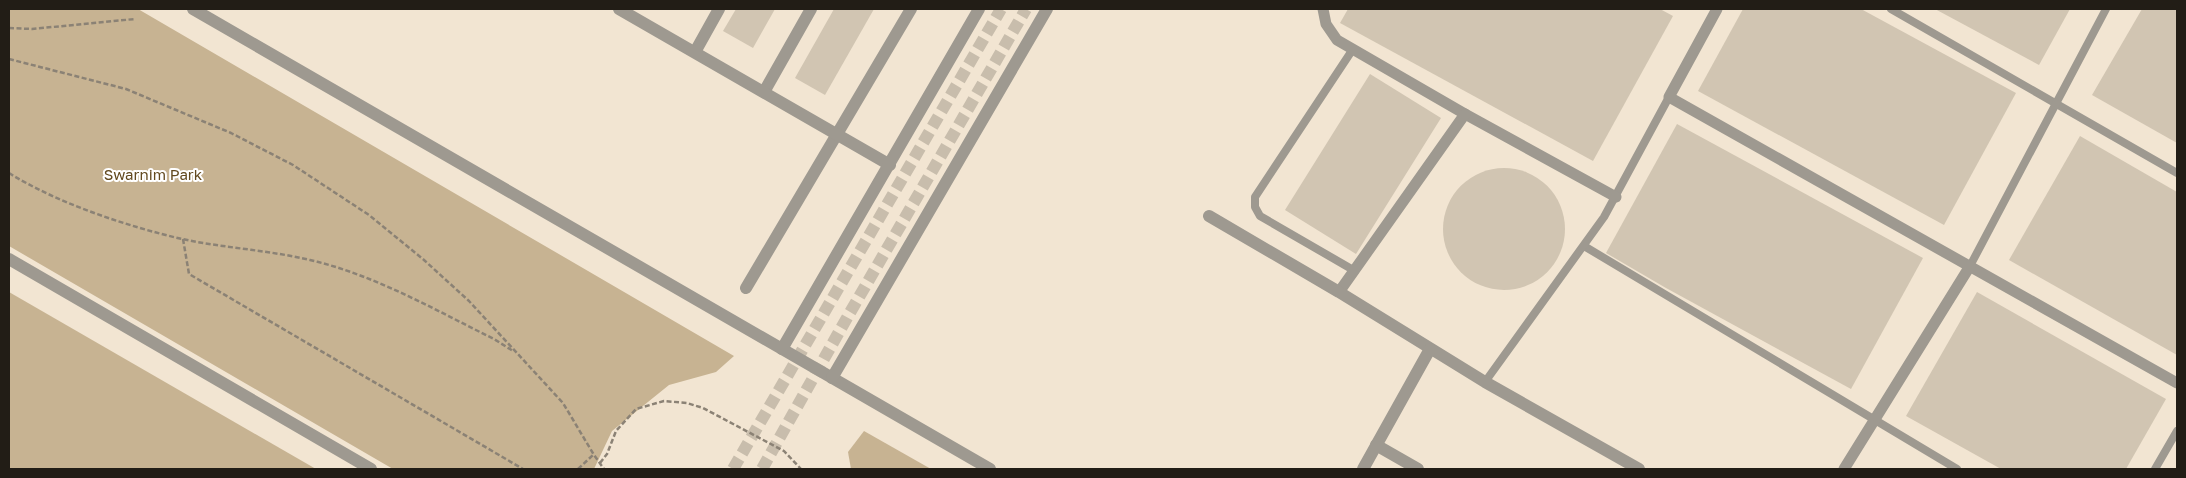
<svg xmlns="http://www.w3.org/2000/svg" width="2186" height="478" font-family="'Golos Text',sans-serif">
	<rect width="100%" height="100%" fill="#f2e5d2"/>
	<g fill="#c7b392">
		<polygon points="9,9 138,9 734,356 716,372 669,385 612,431 594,469 393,469 9,246"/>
		<polygon points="9,292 316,469 9,469"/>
		<polygon points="864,431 931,469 851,469 848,452"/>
	</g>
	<g fill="#d1c5b2">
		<polygon points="736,9 775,9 753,48 723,31"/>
		<polygon points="834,9 874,9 825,95 795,78"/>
		<polygon points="1348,9 1660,9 1673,16 1593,161 1340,23"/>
		<polygon points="1743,9 1861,9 2016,93 1944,225 1698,91"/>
		<polygon points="1935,9 2070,9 2039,65"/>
		<polygon points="2142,9 2177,9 2177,143 2092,95"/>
		<polygon points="1370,74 1441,118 1356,254 1285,210"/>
		<polygon points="1677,124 1923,258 1851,389 1666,288 1606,253"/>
		<polygon points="2080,136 2177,192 2177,355 2009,260"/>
		<circle cx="1504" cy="229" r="61"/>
		<polygon points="1977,292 2166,399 2126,469 2001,469 1906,416"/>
	</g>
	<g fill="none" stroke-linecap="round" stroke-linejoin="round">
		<g stroke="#c8bdac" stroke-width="12" stroke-dasharray="12 6" stroke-linecap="butt">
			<polyline points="733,469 1001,9"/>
			<polyline points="762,469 848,316 1026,9"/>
		</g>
		<g stroke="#8b8275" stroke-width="2.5" stroke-dasharray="5 2.5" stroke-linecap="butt">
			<polyline points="9,28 32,29 135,19"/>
			<polyline points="9,59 126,89 231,133 293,165 369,215 424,260 469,301 563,403 594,455 604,469"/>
			<path d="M9 173C57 203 126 226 182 239 224 248 268 250 310 260 375 275 435 310 494 339L513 351"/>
			<polyline points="183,239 189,274 523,469"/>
			<polyline points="600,463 607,454 616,431 636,409 664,401 687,403 703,408 784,451 801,469"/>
			<polyline points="578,469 593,455"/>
		</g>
		<g stroke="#9e9990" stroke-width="8">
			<polyline points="1891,9 2177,173"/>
			<polyline points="1353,49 1255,197 1255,207 1260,216 1355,271"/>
			<polyline points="1584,246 1957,469"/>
			<polyline points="1970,266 2106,9"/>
			<polyline points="1485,382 1604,217 1669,97"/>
			<polyline points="2155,469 2177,431"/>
		</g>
		<g stroke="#9e9990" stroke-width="11">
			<polyline points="1323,9 1326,24 1337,40 1465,114 1616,197"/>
			<polyline points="1717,9 1669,97 2177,383"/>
			<polyline points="1339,292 1465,114"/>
			<polyline points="1844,469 1970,266"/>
		</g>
		<g stroke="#9e9990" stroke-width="12">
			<polyline points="695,52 719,9"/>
			<polyline points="764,92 811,9"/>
			<polyline points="1209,216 1339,292 1485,382 1639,469"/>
			<polyline points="746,288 911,9"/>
			<polyline points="1376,445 1418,469"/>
			<polyline points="1363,469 1430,349"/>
		</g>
		<g stroke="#9e9990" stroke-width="12">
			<polyline points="193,9 990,469"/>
			<polyline points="619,9 890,165"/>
			<polyline points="9,259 371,469"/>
			<polyline points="782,349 979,9"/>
			<polyline points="832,378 1047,9"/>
		</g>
	</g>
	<g text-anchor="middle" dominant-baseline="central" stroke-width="4" stroke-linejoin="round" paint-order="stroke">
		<g font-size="15" fill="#62491f" stroke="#fff">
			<text x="153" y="174">Swarnim Park</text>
		</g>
	</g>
	<rect width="2186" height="478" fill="none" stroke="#221d16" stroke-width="20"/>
</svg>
